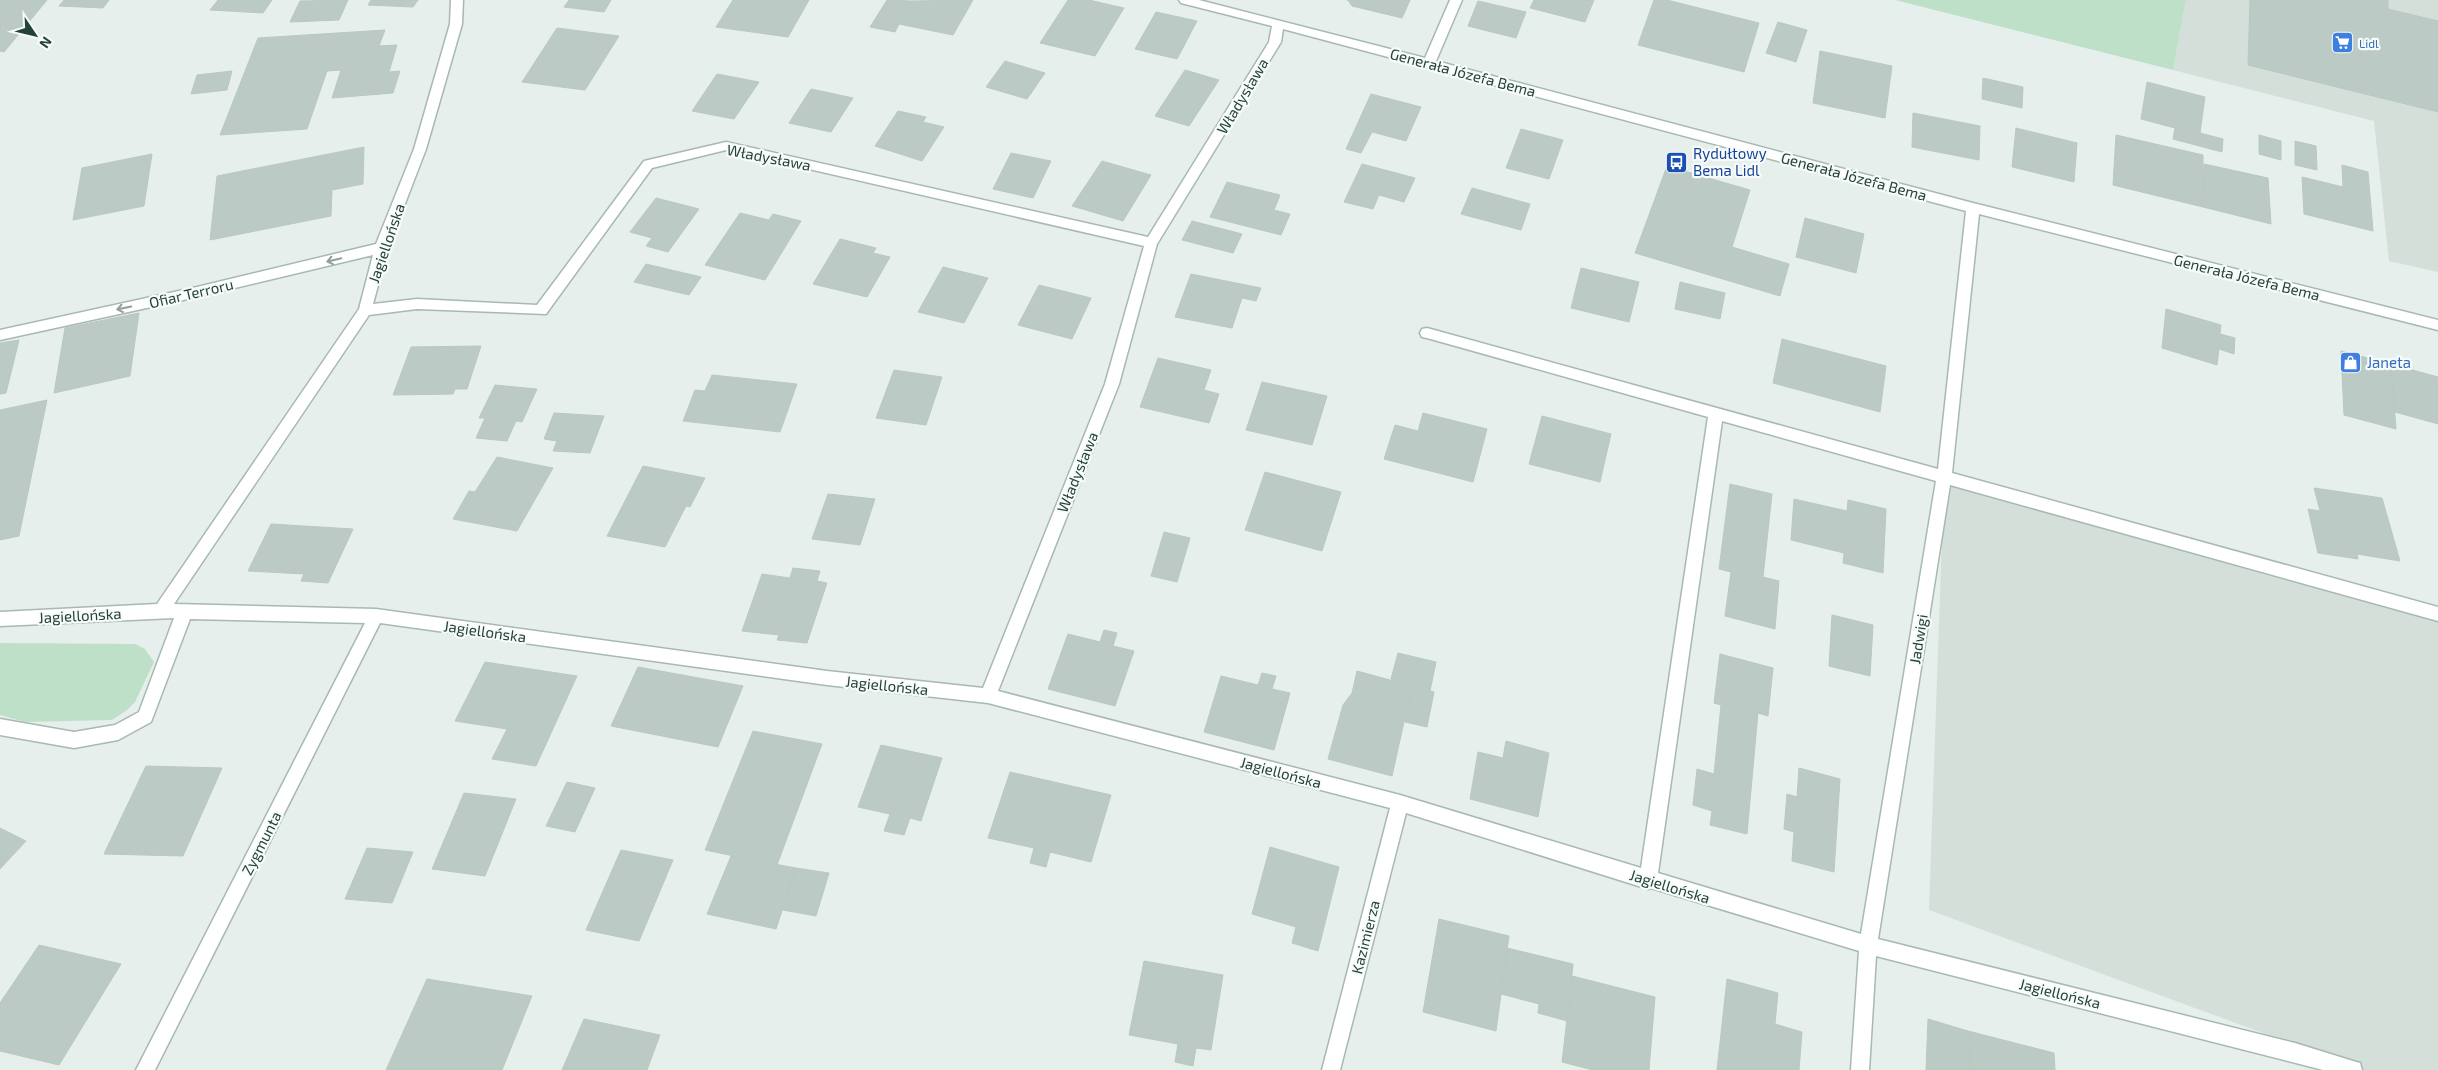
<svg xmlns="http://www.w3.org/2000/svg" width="2438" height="1070" font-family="'Exo 2',sans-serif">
	<rect width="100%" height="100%" fill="#e6efeb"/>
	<g fill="#d4dfda">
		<polygon points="2186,0 2438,0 2438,272 2389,261 2374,121 2173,70"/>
		<polygon points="1944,478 2438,619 2438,1070 2363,1070 1929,910"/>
	</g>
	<g fill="#bfe0c8">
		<polygon points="1895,0 2186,0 2173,70"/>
		<polygon points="0,643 135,644 145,649 154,662 135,702 127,710 112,720 25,722 0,715"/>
	</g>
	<g fill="#bbcac4" stroke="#b8c9c2">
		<polygon points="0,0 47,0 4,52 0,51"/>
		<polygon points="64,0 109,0 103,8 59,6"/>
		<polygon points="218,0 272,0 263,13 210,10"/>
		<polygon points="348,0 339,20 290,22 300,1"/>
		<polygon points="371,0 418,0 413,7 368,5"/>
		<polygon points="569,0 611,0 604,12 564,7"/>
		<polygon points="733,0 809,0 788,37 716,27"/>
		<polygon points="887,0 911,1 973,0 953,35 899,24 895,32 870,27"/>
		<polygon points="1068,0 1089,0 1124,8 1095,56 1040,43"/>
		<polygon points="1348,0 1347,0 1410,0 1402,18 1352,6"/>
		<polygon points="1534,0 1594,0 1585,22 1530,8"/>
		<polygon points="1654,0 1667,0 1759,23 1744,72 1638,45"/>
		<polygon points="2250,0 2388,0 2388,9 2438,21 2438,112 2248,65"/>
		<polygon points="1478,1 1526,12 1516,38 1468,26"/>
		<polygon points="1156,12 1197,21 1177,59 1135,49"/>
		<polygon points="1778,22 1807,30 1796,62 1766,53"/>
		<polygon points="557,28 619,36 585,90 522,82"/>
		<polygon points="385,30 379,46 397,45 389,72 400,71 393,93 332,98 341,70 327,71 307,129 220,135 258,38"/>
		<polygon points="1820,51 1892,66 1885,118 1813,103"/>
		<polygon points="1005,61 1045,73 1027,99 986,87"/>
		<polygon points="1185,70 1219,80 1189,126 1155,116"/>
		<polygon points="232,71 227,90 191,94 197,75"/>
		<polygon points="717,74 759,82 734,119 692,111"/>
		<polygon points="1983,78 2023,87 2022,108 1982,99"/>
		<polygon points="2147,82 2205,97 2200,133 2223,139 2222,152 2173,139 2175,128 2141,119"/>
		<polygon points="811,89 853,98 831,132 789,123"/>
		<polygon points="1371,94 1421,107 1406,141 1372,132 1361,153 1346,149"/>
		<polygon points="898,111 926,117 923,122 944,127 922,161 875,146"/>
		<polygon points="1913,113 1980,126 1979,160 1912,147"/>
		<polygon points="2016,128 2077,143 2074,182 2012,167"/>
		<polygon points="1521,129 1563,140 1549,179 1506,168"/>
		<polygon points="2116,135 2203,155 2203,207 2113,185"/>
		<polygon points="2259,135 2281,141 2281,160 2259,154"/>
		<polygon points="2295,141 2316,146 2317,170 2295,165"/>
		<polygon points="364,147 363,184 332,190 331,216 210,240 217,176"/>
		<polygon points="1011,153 1051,161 1033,198 993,189"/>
		<polygon points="152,154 144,206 73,220 82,168"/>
		<polygon points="1102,161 1151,175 1123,221 1072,206"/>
		<polygon points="1362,164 1415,178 1404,202 1379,195 1373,209 1344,202"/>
		<polygon points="2204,164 2268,178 2271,224 2203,207"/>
		<polygon points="2342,165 2368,172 2373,231 2304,214 2302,177 2343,187"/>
		<polygon points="1667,166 1750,190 1732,247 1789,264 1780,296 1635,253"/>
		<polygon points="1227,182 1280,195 1274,210 1290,214 1281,235 1210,217"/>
		<polygon points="1472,188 1530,204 1521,230 1461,214"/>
		<polygon points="656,198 699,209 668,252 646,246 652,238 630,232"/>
		<polygon points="740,213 769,220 773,214 801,221 765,280 705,265"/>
		<polygon points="1805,218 1864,234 1856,273 1796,257"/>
		<polygon points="1192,221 1242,234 1233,253 1182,240"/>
		<polygon points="840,239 876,248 873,253 890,257 867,297 813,284"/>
		<polygon points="646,264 701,277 689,295 634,282"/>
		<polygon points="943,267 988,278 964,323 918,312"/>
		<polygon points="1581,268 1639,282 1629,322 1571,308"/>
		<polygon points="1191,274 1261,288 1256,301 1242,298 1232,328 1175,317"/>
		<polygon points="1680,282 1725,293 1720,319 1675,309"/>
		<polygon points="1039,285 1091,298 1072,339 1018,325"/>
		<polygon points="2166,309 2221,325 2220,334 2235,338 2234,354 2219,349 2217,365 2162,348"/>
		<polygon points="139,313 130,376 54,393 65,328"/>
		<polygon points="1782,339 1886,366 1880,412 1773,383"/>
		<polygon points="19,340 6,393 0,394 0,343"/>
		<polygon points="481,346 467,389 455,389 453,394 393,395 411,347"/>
		<polygon points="2341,351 2391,364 2396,429 2344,415"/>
		<polygon points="1158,358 1211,370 1204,390 1219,394 1209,423 1140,407"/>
		<polygon points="2391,364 2438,377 2438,424 2395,412"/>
		<polygon points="894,370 942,377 926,425 876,418"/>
		<polygon points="712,375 797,384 780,432 683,421 695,390 705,391"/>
		<polygon points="1262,382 1327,396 1312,445 1246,430"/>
		<polygon points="495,385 537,389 522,422 516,421 507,441 476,438 485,418 479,418"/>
		<polygon points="47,400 19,536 0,540 0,410"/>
		<polygon points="554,413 604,416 590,453 553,451 557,441 544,439"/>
		<polygon points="1423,413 1487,429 1473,482 1384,459 1395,425 1418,431"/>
		<polygon points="1542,416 1611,434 1600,482 1529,464"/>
		<polygon points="497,457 553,468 517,531 453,519 469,491 475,492"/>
		<polygon points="643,466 705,478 690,507 686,506 665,547 607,536"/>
		<polygon points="1265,472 1341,492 1322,551 1245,530"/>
		<polygon points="1730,484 1772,494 1763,577 1779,581 1775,629 1725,616 1731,572 1719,569"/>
		<polygon points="2314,488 2382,498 2400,561 2357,554 2358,559 2318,553 2308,509 2320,511"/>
		<polygon points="828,494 875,499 860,545 812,539"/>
		<polygon points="1794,499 1847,511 1848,500 1886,509 1883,573 1843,563 1844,553 1791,540"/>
		<polygon points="271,524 353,529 328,583 301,581 304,574 248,571"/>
		<polygon points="1164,532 1190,538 1177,582 1151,576"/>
		<polygon points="793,568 820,571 817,581 827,583 807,643 777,640 779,635 742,631 762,574 790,578"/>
		<polygon points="1832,615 1873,625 1870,676 1829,666"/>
		<polygon points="1104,630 1117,633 1113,646 1134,651 1115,706 1048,689 1068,634 1100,642"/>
		<polygon points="1398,653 1436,662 1430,691 1434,692 1427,727 1405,722 1412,686 1391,679"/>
		<polygon points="1720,654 1773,668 1768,716 1758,713 1747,834 1710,825 1712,811 1693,805 1697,769 1714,774 1721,705 1714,703"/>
		<polygon points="485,662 577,676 536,766 492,759 507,729 455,721"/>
		<polygon points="638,667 743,686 718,747 611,726"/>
		<polygon points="1357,671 1412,686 1392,776 1328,759 1343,705 1352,693"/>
		<polygon points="1262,673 1276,676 1272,689 1290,693 1274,750 1204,732 1221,676 1258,685"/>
		<polygon points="753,731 822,744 777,865 705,850"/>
		<polygon points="1506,741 1549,753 1538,817 1470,799 1478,752 1503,758"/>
		<polygon points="881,745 942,758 921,821 910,818 904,835 884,831 890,814 858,807"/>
		<polygon points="146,766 222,768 183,856 104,854"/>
		<polygon points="1799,768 1840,779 1834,872 1792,861 1794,832 1784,829 1787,794 1797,797"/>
		<polygon points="1010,772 1111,795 1091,862 1050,852 1046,867 1030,863 1034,848 988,838"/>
		<polygon points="567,782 595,788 575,832 546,826"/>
		<polygon points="464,793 516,799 485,876 432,869"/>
		<polygon points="0,828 26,841 0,869"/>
		<polygon points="1270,847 1339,867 1318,951 1292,943 1296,927 1252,914"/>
		<polygon points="367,848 413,852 392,903 345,899"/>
		<polygon points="621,850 673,860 639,941 586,930"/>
		<polygon points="731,856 796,868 776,929 707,914"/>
		<polygon points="796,868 829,873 816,916 783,910"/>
		<polygon points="1439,919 1509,936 1496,1031 1423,1012"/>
		<polygon points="39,945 121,964 59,1065 0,1051 0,1003"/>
		<polygon points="1507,948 1573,964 1567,1021 1538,1013 1539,1004 1501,994"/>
		<polygon points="1144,961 1223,975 1211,1050 1196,1048 1193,1066 1175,1062 1178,1044 1129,1035"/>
		<polygon points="1572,976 1655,997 1649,1070 1593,1070 1562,1062"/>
		<polygon points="427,979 532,996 502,1070 386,1070"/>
		<polygon points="1727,979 1778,993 1775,1024 1802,1032 1799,1070 1717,1070"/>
		<polygon points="584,1019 660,1035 647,1070 562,1070"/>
		<polygon points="1928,1019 1968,1031 1969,1070 1926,1070"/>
		<polygon points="1968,1031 2054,1053 2055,1070 1969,1070"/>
	</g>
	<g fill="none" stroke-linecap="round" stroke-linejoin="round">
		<defs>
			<path id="minor" d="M451 0H463L462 24 426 149 388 248 373 304 417 299 537 305 644 161 726 142 1148 237 1269 42 1272 26 1181 3 1179 0H1199L1425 58 1450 0H1462L1436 61 1973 203 2438 320V330L1979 214 1952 473 2438 607V621L1950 485 1878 939 2295 1043 2353 1061 2360 1063 2362 1070H2323L1876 956 1869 1070H1851L1859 951 1651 888 1648 889 1406 813 1340 1070H1322L1390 808 988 703 827 685 380 623 155 1070H136L365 623 190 619 151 722 118 740 74 748 0 735V719L74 732 115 725 139 712 174 618 0 626V612L157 604 359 309 373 255 197 297 0 340V330L197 287 376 244 414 149 450 24ZM1283 29 1966 211 1938 469 1427 328 1422 329 1420 333 1422 337 1427 338 1708 417 1641 868 1400 795 998 691 1119 384 1157 244 1281 42ZM726 150 1144 246 1105 384 983 688 827 671 376 609 174 604 369 315 417 309 546 314 652 168ZM1722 421 1936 481 1861 934 1658 873Z"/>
		</defs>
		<use href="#minor" stroke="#a8b8b2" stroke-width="3"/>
		<use href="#minor" fill="#fff" fill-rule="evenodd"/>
	</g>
	<defs><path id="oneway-shaft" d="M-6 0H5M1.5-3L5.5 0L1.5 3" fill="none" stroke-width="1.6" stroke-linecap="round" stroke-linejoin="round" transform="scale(1.25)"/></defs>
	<g stroke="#92a09c">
		<use href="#oneway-shaft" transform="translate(334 260) rotate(167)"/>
		<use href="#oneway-shaft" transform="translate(124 308) rotate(168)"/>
	</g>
	<defs>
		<symbol id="supermarket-square" viewBox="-11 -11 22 22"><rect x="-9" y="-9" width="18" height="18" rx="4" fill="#3f7fe0" stroke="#f7fbf9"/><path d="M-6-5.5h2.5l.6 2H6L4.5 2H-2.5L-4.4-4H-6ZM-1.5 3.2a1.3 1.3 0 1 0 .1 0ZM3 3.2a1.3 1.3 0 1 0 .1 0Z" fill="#fff"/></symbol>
		<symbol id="bus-square" viewBox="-11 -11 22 22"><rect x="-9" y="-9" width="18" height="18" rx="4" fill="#1a4fb4" stroke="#f7fbf9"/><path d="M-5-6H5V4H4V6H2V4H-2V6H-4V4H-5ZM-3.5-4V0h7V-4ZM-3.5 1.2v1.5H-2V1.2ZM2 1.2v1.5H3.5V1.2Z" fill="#fff"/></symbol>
		<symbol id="shop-square" viewBox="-11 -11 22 22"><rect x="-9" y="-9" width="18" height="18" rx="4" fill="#3f7fe0" stroke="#f7fbf9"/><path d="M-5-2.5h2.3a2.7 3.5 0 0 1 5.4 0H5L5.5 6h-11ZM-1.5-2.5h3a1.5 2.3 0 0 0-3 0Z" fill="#fff"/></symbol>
	</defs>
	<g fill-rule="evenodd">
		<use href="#supermarket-square" x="2330" y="30" width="25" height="25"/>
		<use href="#bus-square" x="1664" y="150" width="25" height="25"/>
		<use href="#shop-square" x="2338" y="350" width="25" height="25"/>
	</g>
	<g text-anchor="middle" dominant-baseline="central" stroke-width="4.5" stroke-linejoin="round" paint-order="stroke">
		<g font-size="12" fill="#366cbe" stroke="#f7fbf9" text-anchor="start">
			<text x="2359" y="43">Lidl</text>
		</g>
		<g font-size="15" fill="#24423a" stroke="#f7fbf9">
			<text transform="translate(1463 72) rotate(15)">Generała Józefa Bema</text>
			<text transform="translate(1242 96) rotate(-59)">Władysława</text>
			<text transform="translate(769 157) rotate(11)">Władysława</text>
			<text transform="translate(1854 176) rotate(15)">Generała Józefa Bema</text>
			<text transform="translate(386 243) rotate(-71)">Jagiellońska</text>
			<text transform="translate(2247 277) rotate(14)">Generała Józefa Bema</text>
			<text transform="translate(191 293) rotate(-13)">Ofiar Terroru</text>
			<text transform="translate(1077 472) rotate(-68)">Władysława</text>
			<text transform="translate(80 615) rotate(-3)">Jagiellońska</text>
			<text transform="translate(485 631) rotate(8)">Jagiellońska</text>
			<text transform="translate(1918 639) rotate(-81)">Jadwigi</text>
			<text transform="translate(887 685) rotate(6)">Jagiellońska</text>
			<text transform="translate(1281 772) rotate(15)">Jagiellońska</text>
			<text transform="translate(261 843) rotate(-63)">Zygmunta</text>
			<text transform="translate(1670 886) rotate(17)">Jagiellońska</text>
			<text transform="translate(1365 937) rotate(-76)">Kazimierza</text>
			<text transform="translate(2060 993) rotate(14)">Jagiellońska</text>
		</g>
		<g font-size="15" fill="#164399" stroke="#f7fbf9" text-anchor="start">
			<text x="1693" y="153">Rydułtowy<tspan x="1693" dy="17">Bema Lidl</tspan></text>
		</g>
		<g font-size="15" fill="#366cbe" stroke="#f7fbf9" text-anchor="start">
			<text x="2367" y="362">Janeta</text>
		</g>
	</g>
	<g transform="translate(35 35) rotate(125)" stroke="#f7fbf9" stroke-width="4" paint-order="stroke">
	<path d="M0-4L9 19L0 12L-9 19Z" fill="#24423a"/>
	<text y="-8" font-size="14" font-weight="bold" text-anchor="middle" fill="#24423a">N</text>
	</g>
</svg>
